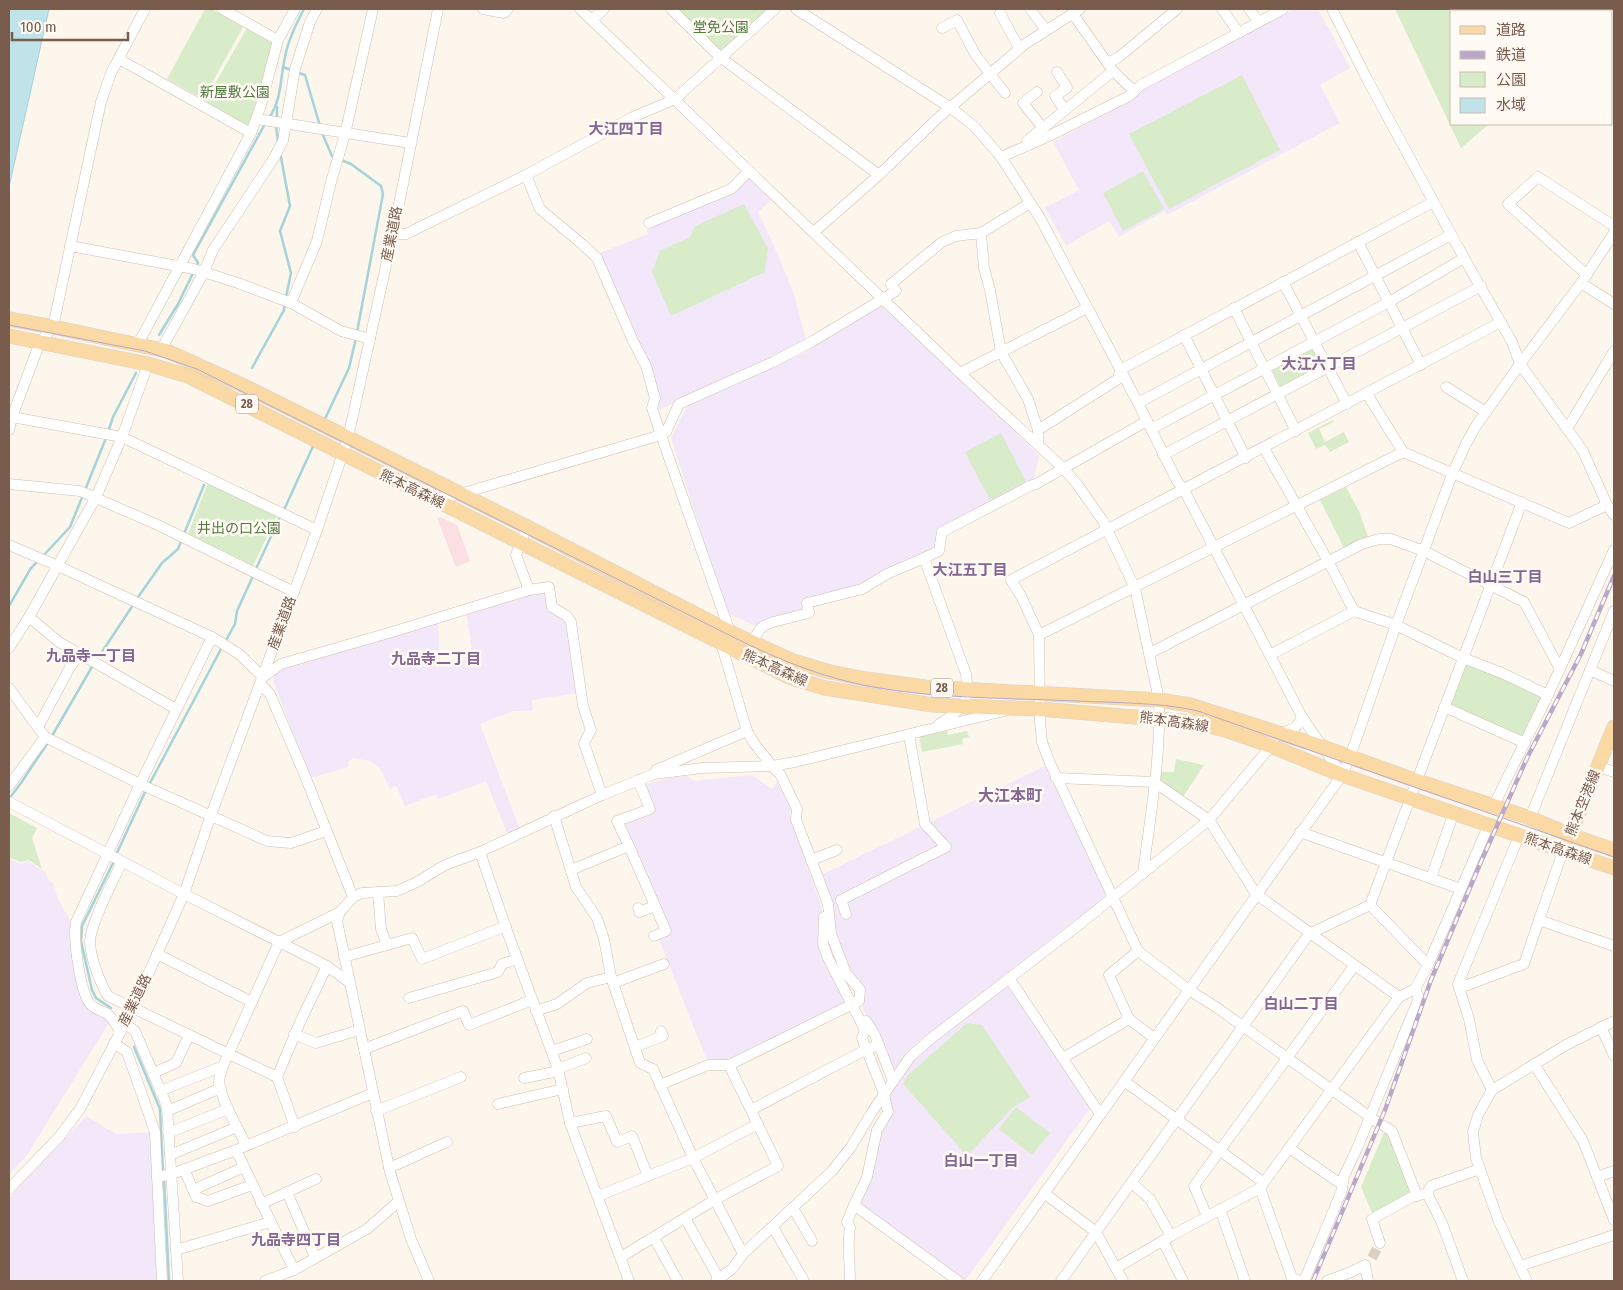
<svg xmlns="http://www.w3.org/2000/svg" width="1623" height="1290" font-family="'Fira Sans Condensed','Noto Sans JP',sans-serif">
	<rect width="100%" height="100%" fill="#fdf6ec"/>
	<g fill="#f3e8fa">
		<polygon points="1294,9 1318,9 1350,68 1320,85 1340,123 1167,215 1165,211 1119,237 1109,221 1066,246 1045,208 1079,190 1053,142 1133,99 1143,87"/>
		<polygon points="747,175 773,199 758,212 772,241 794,294 806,340 800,347 658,410 658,401 597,254 648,234 647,230 728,191"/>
		<polygon points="882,306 1039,455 1034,479 944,528 937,534 937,545 934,551 864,585 805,602 807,611 758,627 727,613 671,438 687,406 808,351 810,346"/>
		<polygon points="545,588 565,617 578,693 532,700 533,710 513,711 480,724 519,827 507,833 486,781 438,799 436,794 405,806 396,786 390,789 380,768 370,761 353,758 348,762 349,767 310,778 273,680 278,668 438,621 440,662 473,657 466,613"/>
		<polygon points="1045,766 1106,893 1104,898 920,1040 907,1052 892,1073 869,1022 833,935 819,876"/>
		<polygon points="752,775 772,789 777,782 791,808 790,817 823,911 822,942 848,1004 725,1064 708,1063 658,937 670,932 622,820 652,809 643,785 669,778 687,776 694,781"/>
		<polygon points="9,859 20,864 28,861 45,872 49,880 54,885 58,899 65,912 75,926 85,994 112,1018 27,1155 9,1175"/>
		<polygon points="1009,984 1091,1107 965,1281 858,1203 888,1096 914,1058 930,1043"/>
		<polygon points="86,1116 116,1134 155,1132 162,1281 9,1281 9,1198"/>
	</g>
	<polygon fill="#fbdfe3" points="440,517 457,525 470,561 456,567 437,518"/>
	<g fill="#d8ecc9">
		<polygon points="205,9 212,9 243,27 203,99 167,79"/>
		<polygon points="675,9 771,9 720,53"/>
		<polygon points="1395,9 1524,9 1526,11 1452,11 1452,124 1489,124 1461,148"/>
		<polygon points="247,28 273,42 249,127 205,101"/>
		<polygon points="1242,75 1280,150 1169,209 1129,134"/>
		<polygon points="1143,171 1164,209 1123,231 1103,193"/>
		<polygon points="744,204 768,248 765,272 671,316 652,272 660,251 690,237 695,226"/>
		<polygon points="1314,346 1324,366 1281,388 1271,368"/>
		<polygon points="1333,420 1334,422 1319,429 1325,442 1344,432 1349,442 1330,452 1325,445 1316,449 1308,433"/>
		<polygon points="1001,433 1026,481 990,500 965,452"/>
		<polygon points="208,483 277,515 253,566 188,534"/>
		<polygon points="1346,487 1359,511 1368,537 1344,548 1320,500"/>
		<polygon points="1464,662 1544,696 1523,738 1447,705"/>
		<polygon points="947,731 948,735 967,731 969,737 962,739 963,744 922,752 919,736"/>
		<polygon points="1176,759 1204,765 1183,797 1160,783 1159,772 1174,772"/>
		<polygon points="9,813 37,828 32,838 42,869 29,860 20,862 9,857"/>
		<polygon points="967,1023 982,1025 1030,1097 1012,1108 967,1156 903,1084 908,1075"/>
		<polygon points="1016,1107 1050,1133 1032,1155 999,1129"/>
		<polygon points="1385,1130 1391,1133 1414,1194 1373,1215 1361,1187"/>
	</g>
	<polygon fill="#bfe3e8" stroke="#a5d3da" points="9,9 49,9 9,187"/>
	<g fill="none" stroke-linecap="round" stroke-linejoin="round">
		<g stroke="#a5d3da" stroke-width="2.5">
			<polyline points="283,67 291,70"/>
			<polyline points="296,72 305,75 320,126"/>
			<path d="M269 118C282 99 280 79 285 57 288 40 296 24 304 9"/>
			<polyline points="277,119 277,107"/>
			<polyline points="276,125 278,142"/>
			<polyline points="322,133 332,156 336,158"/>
			<polyline points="280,152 290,206 280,231 291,273 286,297"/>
			<polyline points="341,160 351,164 381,186 383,194 357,332"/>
			<polyline points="197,266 198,263 193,255 266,122"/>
			<polyline points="159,335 178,304 194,271"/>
			<polyline points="252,368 284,310 285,302"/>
			<polyline points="324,421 349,368 356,338"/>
			<polyline points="108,432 113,417 136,373"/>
			<polyline points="85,490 106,438"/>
			<polyline points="283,512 314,444"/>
			<polyline points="184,534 204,485"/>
			<polyline points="42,557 70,527 83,495"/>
			<polyline points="255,571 280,517"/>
			<polyline points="136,600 162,563 178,549 182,539"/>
			<polyline points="9,606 31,568 38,561"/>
			<polyline points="225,642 235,624 237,611 253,576"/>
			<polyline points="96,661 133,605"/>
			<polyline points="52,736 93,665"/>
			<polyline points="149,785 222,647"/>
			<polyline points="9,799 21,783 49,741"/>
			<polyline points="116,855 146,790"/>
			<polyline points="111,1008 96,998 92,990 81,941 82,926 114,861"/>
			<polyline points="134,1047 160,1109 163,1173"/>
			<polyline points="164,1179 169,1281"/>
		</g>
		<polyline stroke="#dcd0c4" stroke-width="10" stroke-dasharray="10 5" stroke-linecap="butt" points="1372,1258 1380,1243"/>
		<defs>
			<g id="minor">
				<polyline points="222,9 278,40"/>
				<polyline points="483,9 504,13 508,9"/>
				<path d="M580 9 960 373 1063 468 1077 484 1103 521 1135 588 1159 700C1161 758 1150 817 1143 874"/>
				<polyline points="671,9 720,57 879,175"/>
				<polyline points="796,9 951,108 974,126 1001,157 1040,218 1138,403 1177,481 1184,490 1302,717 1342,775"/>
				<polyline points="1030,9 1046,30"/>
				<polyline points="1222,9 1239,33"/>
				<polyline points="1249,9 1259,22"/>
				<polyline points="1332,9 1367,79 1464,258 1512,342 1520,364 1583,451 1607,505 1614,515"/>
				<polyline points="1000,13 1019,48"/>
				<polyline points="1073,14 1113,71 1134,91"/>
				<polyline points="592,20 604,9"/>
				<polyline points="942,28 957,20 975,54 1005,93"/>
				<polyline points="119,59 251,133"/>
				<polyline points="1108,63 1119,57 1177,9"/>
				<polyline points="1057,72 1067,88 1055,96 1065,110"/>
				<polyline points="1037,92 1023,103 1043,128"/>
				<polyline points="257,119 410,143"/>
				<polyline points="1027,141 1113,71"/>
				<polyline points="1001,157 1047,137 1129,96 1141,85 1283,9"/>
				<polyline points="526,175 540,209 582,244 597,258 633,341 646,366 655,398 652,408 661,435 730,632"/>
				<polyline points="649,223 731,189 749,171"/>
				<polyline points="814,232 879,175 939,117 1025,44 1080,9"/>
				<polyline points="981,233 984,268 990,290 1001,352 1028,399 1038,430"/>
				<polyline points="393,234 406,234 526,175 633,117 675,99 775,9"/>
				<polyline points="1358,242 1421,365"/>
				<polyline points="70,246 194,269 238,283 291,303 341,331 370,339"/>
				<polyline points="1587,275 1508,204 1538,177 1614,226"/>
				<polyline points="1283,282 1347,404"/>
				<polyline points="1581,283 1614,304"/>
				<polyline points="291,303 317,241 331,182 345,134 373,9"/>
				<polyline points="1234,308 1296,431"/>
				<polyline points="1184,335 1246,458"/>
				<polyline points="138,344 251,133 261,105 278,40 295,9"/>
				<polyline points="161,350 204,272 213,250 274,158 283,141 295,69 310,22 317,9"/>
				<polyline points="960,373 1087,308"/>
				<polyline points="1446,387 1486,412"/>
				<polyline points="1367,394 1403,452 1569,523 1607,505"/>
				<polyline points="1138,403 1451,235"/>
				<polyline points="12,417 122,437 317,530"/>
				<polyline points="1151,429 1389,302 1464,258"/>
				<polyline points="1567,429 1614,351"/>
				<polyline points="9,430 12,417 40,342 53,327 101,102 111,73 145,9"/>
				<polyline points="1038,445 1038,430 1118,379 1120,370 1433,202"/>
				<polyline points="1264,448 1328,561 1354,611 1396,625 1463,658 1502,673 1548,695"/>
				<polyline points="1163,455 1481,286"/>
				<polyline points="9,484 80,491 160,526 294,592"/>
				<polyline points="435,499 460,494 661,435 666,432 679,404 773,362 813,341 896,291 891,284 942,242 956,236 981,233 1030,203"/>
				<polyline points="527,527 516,555 529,590"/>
				<polyline points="9,545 58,566 212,637 239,654 263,677 281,664 392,632 529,590 549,587 552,607 567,616 571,622 583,706 591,730 584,743 602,795"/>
				<polyline points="29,617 59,642 176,709"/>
				<polyline points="1039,635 1403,452"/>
				<polyline points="751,642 762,627 773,622 809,613 807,603 862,589 887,574 924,558"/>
				<polyline points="9,648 29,617 96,497 122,437 148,364"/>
				<polyline points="1150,653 1362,544 1379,539 1391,539 1424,551 1524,602 1560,669"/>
				<polyline points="1270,655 1354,611"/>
				<polyline points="1590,670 1614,681"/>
				<polyline points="260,684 270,694 303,771 353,897 340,912 337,921 390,1172 411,1239 429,1281"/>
				<polyline points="9,688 45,737 140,784 267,841 291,843 326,831"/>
				<polyline points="1444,707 1525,743"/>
				<path d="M939 724C963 710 970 702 966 674L924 558 939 551 942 532 1030 486 1036 484 1147 421"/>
				<polyline points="38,727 70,667 79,655"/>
				<path d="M1281 733C1292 730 1298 728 1302 717"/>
				<polyline points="1597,766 1614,772"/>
				<polyline points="656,770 747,731"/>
				<polyline points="1056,778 1154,782 1209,820 1256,894 1399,997"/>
				<polyline points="9,786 45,737"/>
				<polyline points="9,802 184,894 327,966 349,982"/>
				<polyline points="1494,805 1548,695 1614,550"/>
				<polyline points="554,816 576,887 597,918 604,939 611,977 640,1063 653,1069 693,1158 743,1254"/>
				<polyline points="1530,818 1614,611"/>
				<polyline points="1300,832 1461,889"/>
				<polyline points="629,846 617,821 650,809 638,780"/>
				<polyline points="480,852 507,931 558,1069 570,1123 629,1281"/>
				<polyline points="811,860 837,850"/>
				<path d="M122 862C113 881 91 922 90 941 90 957 100 983 108 996L277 1077"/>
				<polyline points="571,870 629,846 666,931 654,936"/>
				<polyline points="1431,878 1454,812"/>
				<polyline points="378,892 381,929 387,945"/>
				<polyline points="353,897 362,893 397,891 417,882 445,865 480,852 602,795 654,774 702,768 772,766 795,762 1004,711"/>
				<polyline points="1370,905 1428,965"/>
				<polyline points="638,908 639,912 655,906"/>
				<polyline points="846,914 841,900 946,847 925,824 909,735"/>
				<polyline points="824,917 823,944 828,958 865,1030 862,1038 884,1094 888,1112 877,1130 867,1177 854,1205"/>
				<polyline points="1539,920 1563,851"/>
				<polyline points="157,954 252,1002"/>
				<polyline points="344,957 412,938 422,959 506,926"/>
				<polyline points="1009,978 1100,1114"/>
				<polyline points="613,983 664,964"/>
				<polyline points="1459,988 1524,964 1539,920 1614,946"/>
				<polyline points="409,998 498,972 502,964 517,959"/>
				<polyline points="536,1011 557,1004 587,983 611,977"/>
				<polyline points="1129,1019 1154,1038"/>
				<polyline points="866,1021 875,1035 893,1081"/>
				<polyline points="124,1023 135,1031 167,1106 178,1281"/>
				<polyline points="1601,1027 1614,1056"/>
				<path d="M120 1032C116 1025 113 1017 106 1013 102 1011 96 1009 92 1006 80 996 73 938 76 922L140 784 212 637"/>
				<polyline points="294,1034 316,1043 359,1030"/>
				<polyline points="114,1043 127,1052 155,1132 162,1281"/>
				<polyline points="635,1047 663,1036 661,1031"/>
				<polyline points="364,1049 463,1011 469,1025 532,1000"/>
				<polyline points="552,1051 587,1039"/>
				<polyline points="1063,1058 1129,1019 1109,975 1138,951"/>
				<polyline points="1534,1064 1583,1141 1614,1220"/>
				<polyline points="558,1069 586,1058"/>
				<polyline points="153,1073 176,1063 189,1035"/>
				<polyline points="524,1078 559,1071"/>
				<polyline points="1124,1081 1263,1182"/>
				<polyline points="660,1085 708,1065 729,1065 859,1001 860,990 846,973 831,934 828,904 796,820 797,809 780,774 772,766 754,743 747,731 721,643"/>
				<polyline points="1492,1090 1477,1060 1469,1019 1458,984 1519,836"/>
				<polyline points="160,1091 223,1066"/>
				<polyline points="498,1104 563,1089"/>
				<polyline points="751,1110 867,1049 879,1045"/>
				<polyline points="167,1111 221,1088"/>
				<polyline points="376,1111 461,1077"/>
				<polyline points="1377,1122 1216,1007 1189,990 1138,951 1050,763 1042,742 1040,722 1039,635 1021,596 1011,580 1501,322"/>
				<polyline points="570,1123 606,1116 617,1142 632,1136 648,1176"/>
				<polyline points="1384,1126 1392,1131 1417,1196"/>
				<polyline points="295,1127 277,1077 301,1020 327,966"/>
				<polyline points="168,1133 228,1109"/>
				<path d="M246 1145C239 1130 220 1098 219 1082 219 1077 222 1071 223 1066L279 942 340 912"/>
				<polyline points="1289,1148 1338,1182 1343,1183"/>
				<polyline points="236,1150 294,1270"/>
				<polyline points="170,1155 237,1127"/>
				<polyline points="389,1168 447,1142"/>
				<polyline points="184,1169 196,1197 208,1201 252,1185"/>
				<polyline points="157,1177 172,1174 236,1150 373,1093"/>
				<polyline points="1597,1177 1614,1171"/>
				<polyline points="1132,1183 1150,1199 1171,1236"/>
				<polyline points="1260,1188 1292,1278 1301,1281"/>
				<polyline points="9,1189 59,1137 80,1109 133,1008 184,894 211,815 317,530 348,438 393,234 438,9"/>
				<polyline points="193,1190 244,1167"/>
				<polyline points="287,1192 315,1257"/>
				<polyline points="1044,1193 1096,1232 1123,1281"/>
				<polyline points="1427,1193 1442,1223 1463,1281"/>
				<polyline points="598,1196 693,1158 758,1124"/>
				<polyline points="261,1204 316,1179"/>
				<polyline points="793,1208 812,1241"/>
				<polyline points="1220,1209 1245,1281"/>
				<polyline points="1207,1216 1194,1186 1354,966"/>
				<polyline points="685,1218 719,1279"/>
				<polyline points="773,1227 804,1281"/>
				<polyline points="654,1238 678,1281"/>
				<polyline points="1163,1241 1183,1281"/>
				<polyline points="1380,1243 1372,1219 1412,1197 1427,1193 1431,1186 1480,1169"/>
				<polyline points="176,1250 270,1222"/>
				<polyline points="621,1257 716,1199 778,1166 729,1065"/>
				<polyline points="1520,1266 1614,1235"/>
				<polyline points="1116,1268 1171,1236 1260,1188 1399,997 1415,989 1428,965 1489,824"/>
				<polyline points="265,1281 294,1270 367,1229 398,1202"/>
				<polyline points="716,1281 732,1269 743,1254 832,1171 851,1147 872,1112 910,1057 929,1040 1076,927 1209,820 1271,746 1276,731"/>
				<path d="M850 1281C850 1263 847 1245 850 1227L847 1222 854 1205 958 1281"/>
				<polyline points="982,1281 1342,775 1350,757 1396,625 1453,472 1466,444 1476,426 1520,364 1581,283 1614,233"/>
				<polyline points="1061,1281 1309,934 1370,905 1522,502"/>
				<polyline points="1304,1281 1342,1190 1343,1178 1358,1146 1419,998 1415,989"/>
				<polyline points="1327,1281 1351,1272 1365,1265 1368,1281"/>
				<polyline points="1527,1281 1499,1222 1476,1158 1473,1132 1478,1115 1492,1090 1566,1045 1614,1021"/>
			</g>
			<g id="major">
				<polyline points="9,319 53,327 167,351 244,386 527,527 730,632 793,661 830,672 866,679 925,687 1159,700 1190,705 1323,747 1417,781 1530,818 1570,835 1614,850"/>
				<polyline points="9,336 148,364 188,376 789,677 825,688 933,705 1040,709 1193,722 1225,730 1271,746 1342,775 1614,868"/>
				<polyline points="1567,843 1614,727"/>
			</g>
		</defs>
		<use href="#minor" stroke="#d1beb0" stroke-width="11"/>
		<use href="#major" stroke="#dad1cd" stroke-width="15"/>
		<use href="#minor" stroke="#fff" stroke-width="10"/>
		<use href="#major" stroke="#fbd9a5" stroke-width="14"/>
		<path stroke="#b9a8c9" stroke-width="1" d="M9 325 145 351 197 369 735 638C779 660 824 678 873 687 940 699 1010 698 1077 701 1117 703 1158 702 1198 711L1614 857"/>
		<defs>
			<polyline id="rail" points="1313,1281 1385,1110 1431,980 1480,864 1527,758 1581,654 1614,576"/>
		</defs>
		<use href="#rail" stroke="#b9a8c9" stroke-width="4.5"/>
		<use href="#rail" stroke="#fffaf3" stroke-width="2.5" stroke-dasharray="8" stroke-linecap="butt"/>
	</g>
	<g text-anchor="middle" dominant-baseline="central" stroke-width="5" stroke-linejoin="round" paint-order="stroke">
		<g fill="#fffaf3" stroke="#a28b7f" stroke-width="1">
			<rect x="236" y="394.5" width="22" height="19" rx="4"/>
			<rect x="931" y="678.5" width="22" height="19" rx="4"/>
		</g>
		<g font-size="12" font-weight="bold" fill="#7a5c4d">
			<text x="247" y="404">28</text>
			<text x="942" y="688">28</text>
		</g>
		<g font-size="14" fill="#537a41" stroke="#fffaf3">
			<text x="721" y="27">堂免公園</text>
			<text x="235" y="92">新屋敷公園</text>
			<text x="239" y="528">井出の口公園</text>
		</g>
		<g font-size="14" fill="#7a5c4d" stroke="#fffaf3">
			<text transform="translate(392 234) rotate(-79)">産業道路</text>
			<text transform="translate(412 489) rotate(26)">熊本高森線</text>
			<text transform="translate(282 623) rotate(-70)">産業道路</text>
			<text transform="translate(775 668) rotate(24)">熊本高森線</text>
			<text transform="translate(1174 722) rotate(8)">熊本高森線</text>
			<text transform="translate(1583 803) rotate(-68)">熊本空港線</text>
			<text transform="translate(1558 849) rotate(19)">熊本高森線</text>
			<text transform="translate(135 1000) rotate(-64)">産業道路</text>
		</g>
		<g font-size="15" font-weight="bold" fill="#846695" stroke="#fffaf3">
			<text x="626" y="129">大江四丁目</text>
			<text x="1319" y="364">大江六丁目</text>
			<text x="970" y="570">大江五丁目</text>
			<text x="1505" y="577">白山三丁目</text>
			<text x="91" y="656">九品寺一丁目</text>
			<text x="436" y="659">九品寺二丁目</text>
			<text x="1301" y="1004">白山二丁目</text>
			<text x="981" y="1161">白山一丁目</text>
			<text x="296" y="1240">九品寺四丁目</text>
		</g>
		<g font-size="16" font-weight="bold" fill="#846695" stroke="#fffaf3">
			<text x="1010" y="795">大江本町</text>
		</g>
	</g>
	<rect width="1623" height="1290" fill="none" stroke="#7a5c4d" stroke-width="20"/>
	<rect x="1450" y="10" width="162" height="115" fill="#fffaf3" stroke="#cabbb1"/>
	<rect x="1460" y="26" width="25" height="8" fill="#fbd9a5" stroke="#cabbb1"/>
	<text x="1496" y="35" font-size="15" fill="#7a5c4d">道路</text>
	<rect x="1460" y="51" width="25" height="8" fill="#b9a8c9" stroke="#cabbb1"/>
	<text x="1496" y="60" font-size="15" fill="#7a5c4d">鉄道</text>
	<rect x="1460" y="72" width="25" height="15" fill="#d8ecc9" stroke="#cabbb1"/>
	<text x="1496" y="85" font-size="15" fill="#7a5c4d">公園</text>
	<rect x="1460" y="98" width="25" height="15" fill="#bfe3e8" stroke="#cabbb1"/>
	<text x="1496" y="110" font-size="15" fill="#7a5c4d">水域</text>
	<path d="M12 32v8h116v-8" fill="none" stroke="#7a5c4d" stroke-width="2.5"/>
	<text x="20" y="32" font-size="15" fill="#7a5c4d" stroke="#fffaf3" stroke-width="4" paint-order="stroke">100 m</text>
</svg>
